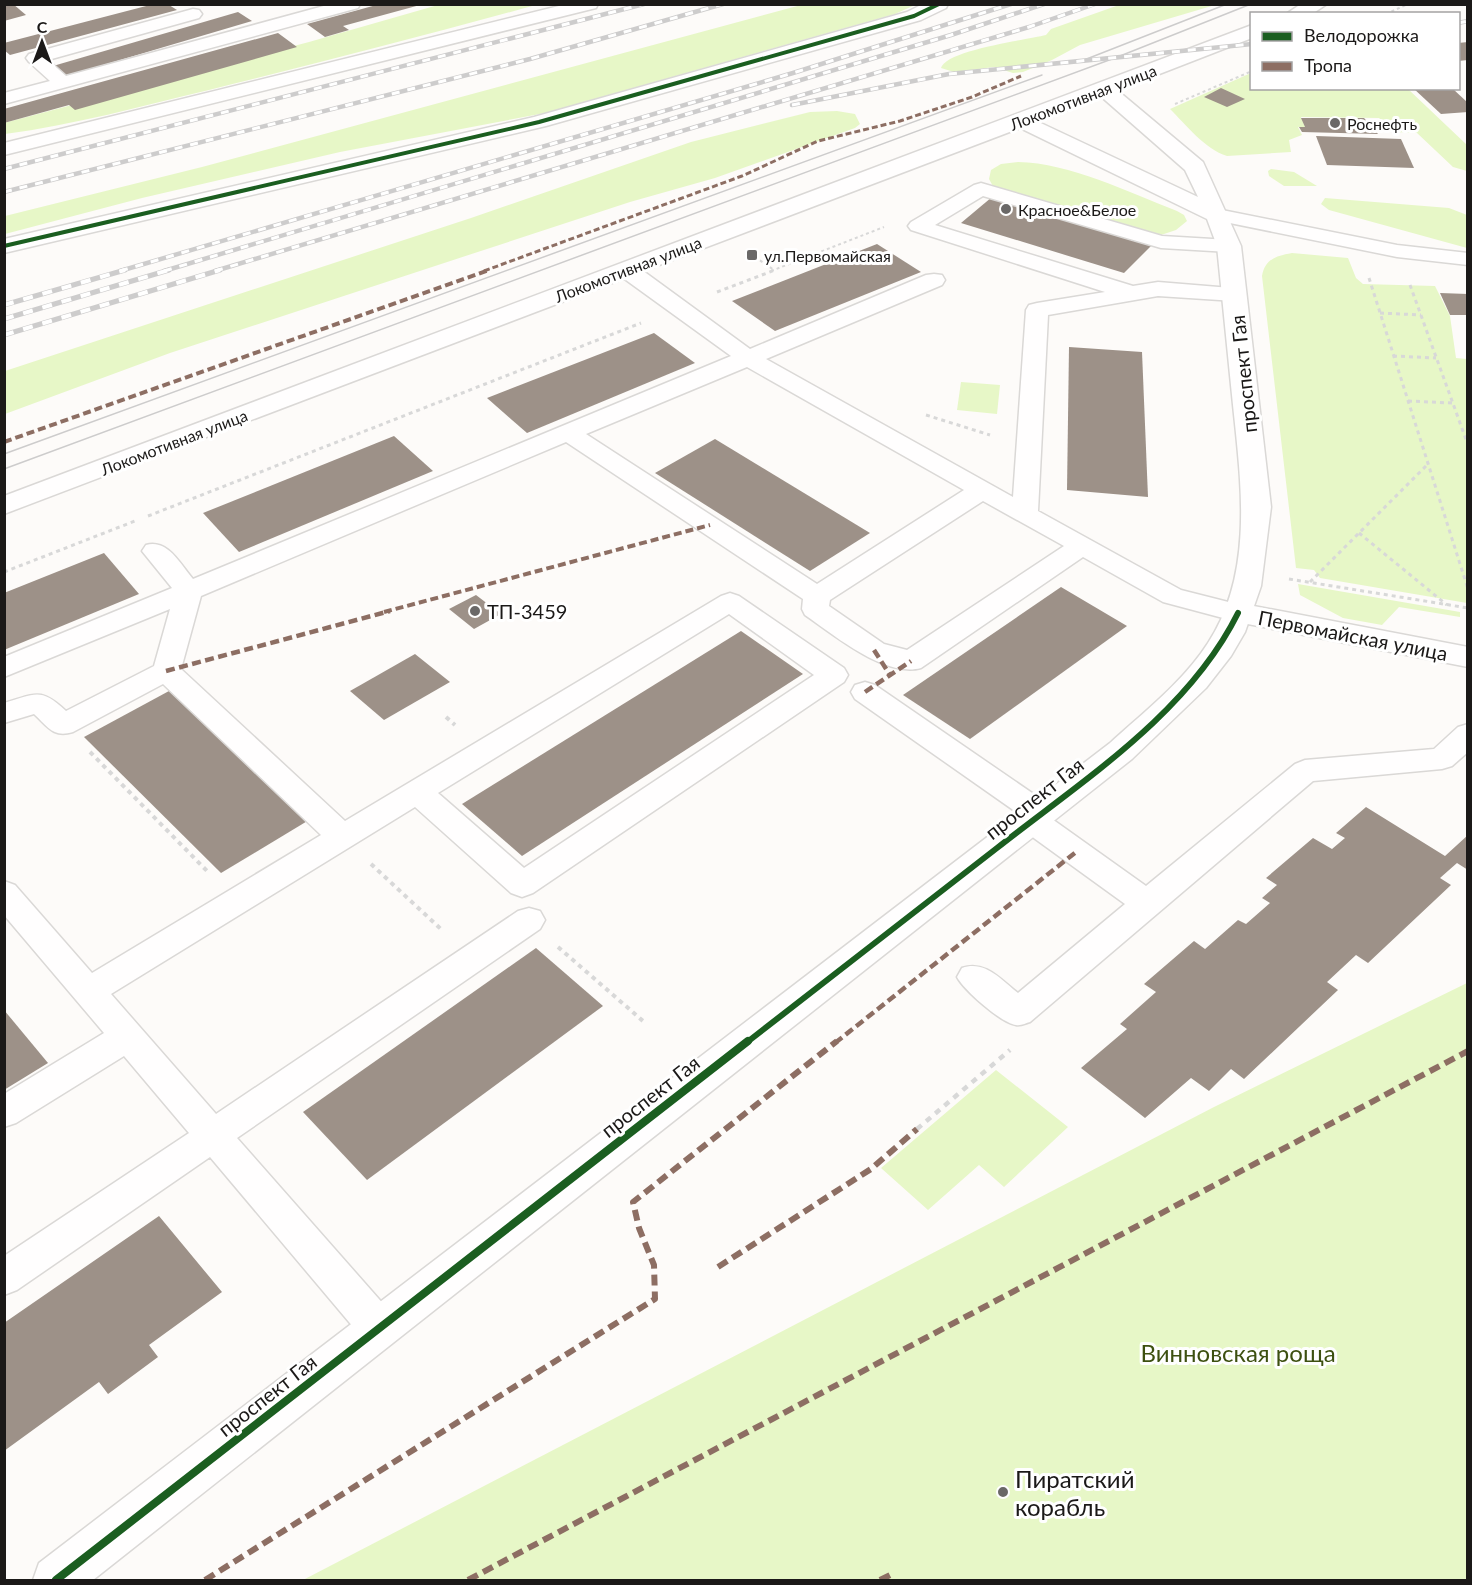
<svg xmlns="http://www.w3.org/2000/svg" width="1472" height="1585" font-family="Lato,sans-serif">
	<rect width="100%" height="100%" fill="#fdfbf9"/>
	<g fill="#e7f7c7">
		<path d="M438 5H536C427 35 319 63 209 90 142 106 74 125 5 134L4 123 309 42Z"/>
		<polygon points="801,5 915,5 895,14 545,113 340,152 142,198 5,234 5,216 202,167"/>
		<path d="M1119 5H1215L1080 45 1052 60 1023 72 1013 73 994 67 954 72 941 68C946 50 1026 40 1046 35L1051 29Z"/>
		<path d="M1251 73 1252 88 1408 89 1467 145V171L1453 167 1417 133 1395 132 1379 118 1301 117 1305 127H1298L1302 135 1289 140 1291 152 1227 156C1205 149 1186 125 1170 109Z"/>
		<polygon points="837,111 855,114 860,124 855,128 715,178 630,202 170,353 5,414 5,371 471,218 691,142 810,112"/>
		<path d="M1018 162C1070 163 1128 192 1177 211L1184 215 1187 221 1176 230 1158 236 994 188 989 179 991 170 1001 164Z"/>
		<polygon points="1271,169 1294,172 1317,186 1284,186 1269,176 1268,171"/>
		<polygon points="1325,198 1449,208 1467,215 1467,248 1329,210 1321,204"/>
		<path d="M1292 253 1348 258 1356 278 1363 284 1435 286 1450 316 1456 358 1467 359V603L1320 578 1314 570 1296 568 1262 276C1265 259 1276 256 1292 253Z"/>
		<polygon points="961,382 1000,385 997,414 957,410"/>
		<polygon points="1298,584 1460,612 1460,617 1399,607 1382,625 1343,618 1300,595"/>
		<polygon points="1467,983 1467,1580 303,1580 1214,1107"/>
		<polygon points="996,1070 1068,1127 1004,1187 979,1165 928,1210 881,1168"/>
	</g>
	<g fill="#9d9188">
		<polygon points="4,4 13,4 26,15 4,21"/>
		<polygon points="380,4 420,5 343,26 349,30 325,37 307,24"/>
		<polygon points="150,5 169,5 177,10 10,55 4,50 4,43"/>
		<polygon points="238,12 252,21 66,76 53,66"/>
		<polygon points="278,33 297,47 75,110 69,105 4,123 4,109"/>
		<polygon points="1468,42 1468,60 1458,61 1458,43"/>
		<polygon points="1221,88 1245,99 1227,107 1204,97"/>
		<polygon points="1413,88 1452,88 1468,103 1468,112 1441,114"/>
		<polygon points="1301,118 1364,118 1378,134 1302,132 1299,127 1305,127"/>
		<polygon points="1316,136 1401,139 1414,168 1327,165"/>
		<polygon points="992,197 1152,245 1124,273 961,223"/>
		<polygon points="877,244 921,272 775,331 732,301"/>
		<polygon points="1440,293 1468,294 1468,315 1450,315"/>
		<polygon points="654,333 695,363 527,433 487,398"/>
		<polygon points="1069,347 1142,352 1148,497 1067,490"/>
		<polygon points="394,436 433,471 239,552 203,513"/>
		<polygon points="715,439 870,533 810,571 655,473"/>
		<polygon points="104,553 139,594 4,650 4,593"/>
		<polygon points="1061,587 1127,626 970,739 903,695"/>
		<polygon points="476,595 501,614 474,629 449,609"/>
		<polygon points="741,631 803,674 522,856 462,804"/>
		<polygon points="415,654 450,682 384,720 350,691"/>
		<polygon points="169,691 309,820 221,873 84,737"/>
		<polygon points="1366,807 1445,856 1468,835 1468,870 1457,863 1440,878 1451,885 1368,963 1356,955 1327,982 1338,990 1244,1079 1231,1069 1209,1091 1191,1078 1145,1118 1081,1068 1127,1029 1120,1024 1156,992 1144,984 1194,941 1205,949 1238,920 1246,924 1270,903 1262,898 1277,885 1266,878 1313,838 1332,849 1345,838 1336,833"/>
		<polygon points="536,948 603,1006 367,1180 303,1112"/>
		<polygon points="4,1010 48,1063 4,1090"/>
		<polygon points="159,1216 222,1292 149,1345 158,1357 108,1394 99,1382 4,1451 4,1323"/>
	</g>
	<g fill="none" stroke-linecap="round" stroke-linejoin="round">
		<defs>
			<g id="lane">
				<polygon points="331,4 360,4 358,8 4,104 4,93 50,81 29,62 26,58 29,54 193,9 199,10 202,14 199,18 48,60 66,76"/>
				<polygon points="567,4 598,4 596,8 4,155 4,143"/>
				<path d="M981 183 1162 236 1229 240 1236 242 1240 246 1236 250 1229 252 1161 248 983 196 935 225 1133 286 1158 282 1243 289 1246 294 1243 299 1235 301 1158 296 1048 315 1038 511 1181 590 1248 607 1252 613 1248 619 1238 622 1163 602 1083 557 921 668C885 678 834 635 805 615L802 609 803 599 566 442 201 596 181 669 345 821 721 596 730 593 739 596 844 668 848 675 844 682 533 893 522 897 511 893 415 807 111 994 216 1114 518 911 529 908 540 911 545 920 540 929 237 1138 393 1315 398 1328 393 1341 379 1346 365 1341 210 1157 17 1290 4 1295V1256L189 1133 124 1056 16 1123 4 1127V1094L104 1033 4 915V881L15 885 92 973 321 835 163 684 73 732C53 738 48 727 34 714L4 723V703C36 694 40 687 66 711L154 666 170 609 4 677V657L172 588 142 551 146 545C168 539 180 564 193 579L731 356 619 275 616 270 619 265 627 264 635 265 750 349 926 275 934 274 942 275 945 280 942 285 766 359 1013 497 1026 310 1029 305 1037 303 1105 292 911 230 908 226 911 222 974 185ZM747 367 964 490 817 584 586 434ZM983 501 1064 546 907 650 884 644 829 606 830 600ZM729 614 814 675 524 868 438 793Z"/>
				<polygon points="1217,209 1397,245 1468,253 1468,265 1397,257 1210,219 1207,215 1210,211"/>
				<path d="M865 682 875 685 1051 806 1055 814 1052 819 1146 886 1295 764 1305 760 1434 749 1458 727 1468 724V752L1452 766 1442 769 1313 781 1030 1022C1026 1023 1021 1026 1016 1025 1001 1023 964 990 957 977L962 968C985 960 1000 979 1018 993L1125 904 1020 828 1016 820 1019 814 855 699 851 692 855 685Z"/>
			</g>
			<g id="street">
				<polygon points="923,4 948,4 946,8 921,20 546,126 4,253 4,239 534,117 907,12"/>
				<polygon points="1238,603 1468,647 1468,667 1227,620 1223,613 1227,606"/>
			</g>
			<path id="secondary" d="M1104 83 1111 85 1203 162 1241 246 1271 507 1261 586 1245 632 1231 656 1206 688 1132 759 93 1580H33L39 1563 1110 743C1144 712 1183 682 1208 643 1256 570 1240 476 1232 395 1227 345 1222 296 1217 246L1207 219 1014 125 1011 121 1014 117 1021 115 1028 117 1198 197 1185 170 1097 93 1094 89 1097 85Z"/>
			<g id="primary">
				<polygon points="1301,4 1327,4 1312,14 1286,14"/>
				<polygon points="1252,25 1252,38 1028,125 4,514 4,496"/>
			</g>
		</defs>
		<use href="#lane" stroke="#dad8d6" stroke-width="3"/>
		<use href="#street" stroke="#dad8d6" stroke-width="3"/>
		<use href="#secondary" stroke="#dad8d6" stroke-width="3"/>
		<use href="#primary" stroke="#dad8d6" stroke-width="3"/>
		<g stroke="#d8d8d8" stroke-width="2" stroke-dasharray="3 3" stroke-linecap="butt">
			<polyline points="1386,14 1408,4"/>
			<polyline points="1175,104 1252,71"/>
			<polyline points="755,257 774,270"/>
			<polyline points="771,271 884,227"/>
		</g>
		<g stroke="#d8d8d8" stroke-width="3" stroke-dasharray="4 4" stroke-linecap="butt">
			<polyline points="1369,278 1468,589"/>
			<polyline points="1410,285 1468,445"/>
			<polyline points="717,292 775,270"/>
			<polyline points="1380,313 1421,315"/>
			<polyline points="1393,356 1436,358"/>
			<polyline points="1408,401 1452,403"/>
			<polyline points="926,415 990,435"/>
			<polyline points="148,516 641,323"/>
			<polyline points="1359,533 1447,605"/>
			<polyline points="4,572 135,521"/>
			<polyline points="1289,579 1468,608"/>
			<polyline points="1310,582 1428,464"/>
		</g>
		<g stroke="#d8d8d8" stroke-width="4" stroke-dasharray="4.5 4.5" stroke-linecap="butt">
			<polyline points="446,717 455,725"/>
			<polyline points="90,752 209,873"/>
			<polyline points="371,864 443,931"/>
			<polyline points="558,947 643,1021"/>
		</g>
		<polyline stroke="#d8d8d8" stroke-width="4.5" stroke-dasharray="6 6" stroke-linecap="butt" points="917,1129 1010,1050"/>
		<use href="#lane" fill="#fffefe" fill-rule="evenodd"/>
		<use href="#street" fill="#fffefe" fill-rule="evenodd"/>
		<use href="#secondary" fill="#fffefe" fill-rule="evenodd"/>
		<use href="#primary" fill="#fffefe" fill-rule="evenodd"/>
		<g stroke="#cdcccc" stroke-width="1.5">
			<polyline points="1084,60 1227,4"/>
			<polyline points="4,454 1042,75"/>
			<polyline points="4,469 1120,56 1251,4"/>
		</g>
		<defs>
			<g id="rail-far1">
				<polyline points="1458,23 1468,21"/>
				<polyline points="792,105 949,74 1252,44"/>
				<polyline points="4,169 644,4"/>
				<polyline points="4,192 530,59 723,4"/>
				<polyline points="120,271 793,73 1011,4"/>
				<polyline points="164,271 951,35 1044,4"/>
				<polyline points="215,271 1029,27 1095,4"/>
			</g>
			<g id="rail">
				<polyline points="4,305 125,270"/>
				<polyline points="4,319 169,270"/>
				<polyline points="4,335 220,270"/>
			</g>
		</defs>
		<use href="#rail-far1" stroke="#cdcccc" stroke-width="4.5"/>
		<use href="#rail" stroke="#cdcccc" stroke-width="5"/>
		<use href="#rail-far1" stroke="#fff" stroke-width="3" stroke-dasharray="8" stroke-linecap="butt"/>
		<use href="#rail" stroke="#fff" stroke-width="4" stroke-dasharray="10" stroke-linecap="butt"/>
		<polyline stroke="#8d6e63" stroke-width="3" stroke-dasharray="6 3" stroke-linecap="butt" points="484,271 742,176 818,141 900,121 972,97 1021,76"/>
		<g stroke="#8d6e63" stroke-width="4" stroke-dasharray="8 4" stroke-linecap="butt">
			<polyline points="4,442 489,270"/>
			<polyline points="384,612 710,525"/>
		</g>
		<g stroke="#8d6e63" stroke-width="4.5" stroke-dasharray="9 4.5" stroke-linecap="butt">
			<polyline points="874,650 890,675"/>
			<polyline points="166,671 390,611"/>
			<polyline points="865,692 911,661"/>
			<polyline points="835,1043 1076,852"/>
		</g>
		<g stroke="#8d6e63" stroke-width="6" stroke-dasharray="11 6" stroke-linecap="butt">
			<polyline points="718,1267 871,1169 917,1129"/>
			<polyline points="205,1580 655,1299 654,1265 639,1228 633,1202 837,1041"/>
			<polyline points="468,1580 1468,1051"/>
			<polyline points="880,1580 890,1575"/>
		</g>
		<defs>
			<polyline id="cycleway-far2" points="4,246 539,122 914,16 939,4"/>
			<path id="cycleway-far1" d="M746 1043C830 978 913 913 997 848 1083 780 1188 714 1238 613"/>
			<polyline id="cycleway" points="56,1580 748,1041"/>
		</defs>
		<use href="#cycleway-far2" stroke="#fff" stroke-width="6"/>
		<use href="#cycleway-far1" stroke="#fff" stroke-width="10"/>
		<use href="#cycleway" stroke="#fff" stroke-width="11"/>
		<use href="#cycleway-far2" stroke="#1b5e20" stroke-width="4"/>
		<use href="#cycleway-far1" stroke="#1b5e20" stroke-width="6"/>
		<use href="#cycleway" stroke="#1b5e20" stroke-width="8"/>
	</g>
	<g fill="#6a6867" stroke="#fff" stroke-width="2">
		<circle cx="1335" cy="123" r="6"/>
		<circle cx="1006" cy="209" r="6"/>
		<rect x="746" y="249" width="12" height="12" rx="3"/>
		<circle cx="475" cy="611" r="6"/>
		<circle cx="1003" cy="1492" r="6"/>
	</g>
	<g text-anchor="middle" dominant-baseline="central" stroke-width="6" stroke-linejoin="round" paint-order="stroke">
		<g font-size="16" fill="#1b1918" stroke="#fff">
			<text transform="translate(1083 97) rotate(-21)">Локомотивная улица</text>
			<text transform="translate(628 269) rotate(-21)">Локомотивная улица</text>
			<text transform="translate(174 442) rotate(-21)">Локомотивная улица</text>
		</g>
		<g font-size="16" fill="#1b1918" stroke="#fff" text-anchor="start">
			<text x="1347" y="123">Роснефть</text>
			<text x="1018" y="209">Красное&amp;Белое</text>
			<text x="764" y="255">ул.Первомайская</text>
		</g>
		<g font-size="20" fill="#1b1918" stroke="#fff">
			<text transform="translate(1243 374) rotate(-96)">проспект Гая</text>
			<text transform="translate(1353 635) rotate(11)">Первомайская улица</text>
			<text transform="translate(1034 798) rotate(-38)">проспект Гая</text>
			<text transform="translate(650 1096) rotate(-38)">проспект Гая</text>
			<text transform="translate(267 1395) rotate(-38)">проспект Гая</text>
		</g>
		<g font-size="20" fill="#1b1918" stroke="#fff" text-anchor="start">
			<text x="487" y="611">ТП-3459</text>
		</g>
		<g font-size="24" fill="#3d5010" stroke="#fff">
			<text x="1238" y="1352">Винновская роща</text>
		</g>
		<g font-size="24" fill="#1b1918" stroke="#fff" text-anchor="start">
			<text x="1015" y="1478">Пиратский<tspan x="1015" dy="28">корабль</tspan></text>
		</g>
	</g>
	<rect width="1472" height="1585" fill="none" stroke="#1b1918" stroke-width="12"/>
	<rect x="1250" y="12" width="210" height="78" fill="#ffffff" stroke="#a4a3a3" stroke-width="1.5"/>
	<rect x="1262" y="32" width="30" height="9" fill="#1b5e20" stroke="#a4a3a3" stroke-width="1.5"/>
	<text x="1304" y="42" font-size="18" fill="#1b1918">Велодорожка</text>
	<rect x="1262" y="62" width="30" height="9" fill="#8d6e63" stroke="#a4a3a3" stroke-width="1.5"/>
	<text x="1304" y="72" font-size="18" fill="#1b1918">Тропа</text>
	<g transform="translate(42 42)" stroke="#ffffff" stroke-width="4.5" paint-order="stroke">
	<path d="M0-4.5L10 22L0 15L-10 22Z" fill="#1b1918"/>
	<text y="-9" font-size="16" font-weight="bold" text-anchor="middle" fill="#1b1918">С</text>
	</g>
</svg>
